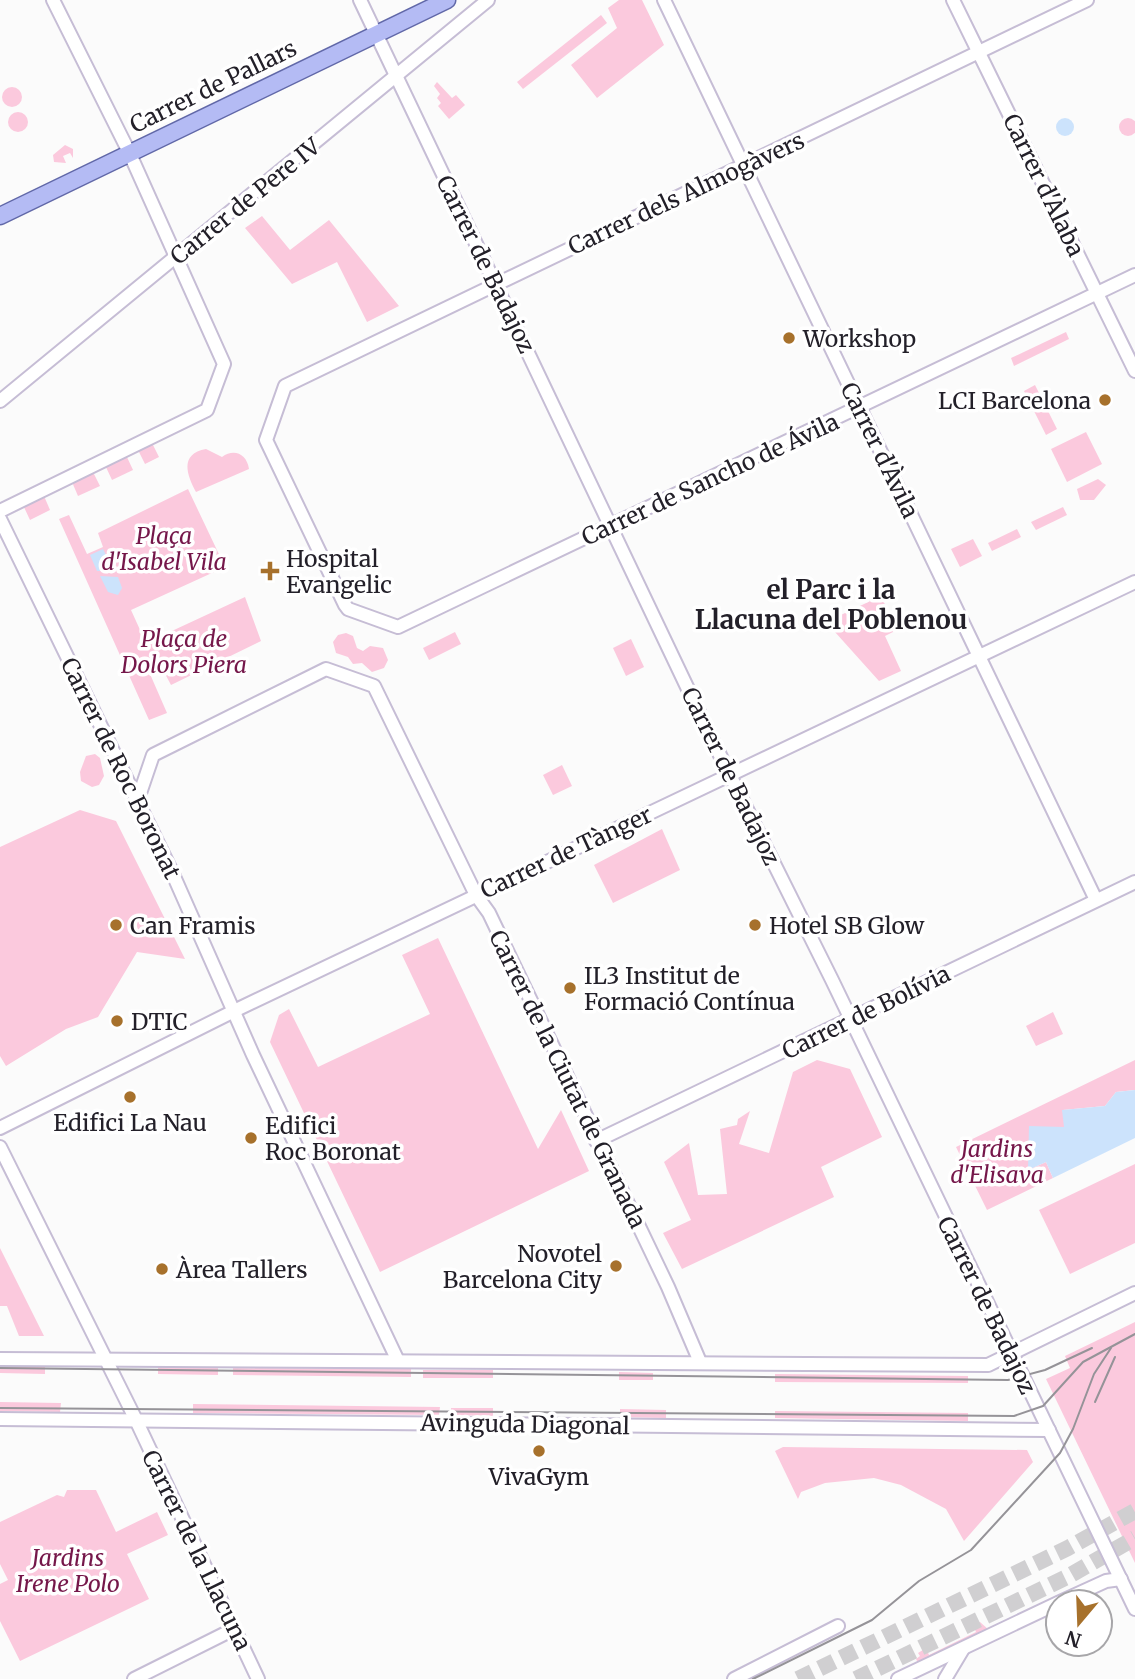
<svg xmlns="http://www.w3.org/2000/svg" width="1135" height="1679" font-family="Merriweather,serif">
	<rect width="100%" height="100%" fill="#fbfbfb"/>
	<g fill="#fbc9dd">
		<polygon points="619,0 642,0 664,45 597,98 571,65 617,28 608,8"/>
		<polygon points="601,15 607,23 523,89 517,82"/>
		<polygon points="437,82 452,98 456,95 465,105 449,119 438,106 441,103 437,98 440,94 434,86"/>
		<circle cx="12" cy="97" r="10"/>
		<circle cx="18" cy="122" r="10"/>
		<circle cx="1128" cy="127" r="9"/>
		<polygon points="65,145 73,149 73,158 70,153 63,156 66,163 54,162 53,155"/>
		<polygon points="262,216 290,250 329,220 399,306 367,322 337,262 292,284 245,228"/>
		<polygon points="1066,332 1069,339 1014,366 1011,358"/>
		<polygon points="1035,385 1057,429 1046,435 1024,391"/>
		<polygon points="1086,432 1102,464 1067,482 1051,449"/>
		<polygon points="152,443 159,457 145,464 138,450"/>
		<path d="M206 449 222 457C234 448 247 454 249 469L196 492C187 475 179 454 206 449Z"/>
		<polygon points="126,455 133,470 112,480 105,465"/>
		<polygon points="93,472 100,486 78,496 72,482"/>
		<polygon points="1098,479 1106,485 1094,500 1080,500 1077,489"/>
		<polygon points="188,489 225,567 131,610 146,643 245,597 261,641 171,685 162,668 150,674 167,713 149,720 59,519 69,515 87,554 103,547 98,533"/>
		<polygon points="44,496 50,510 30,520 23,505"/>
		<polygon points="1063,507 1067,515 1036,530 1031,522"/>
		<polygon points="1017,529 1021,537 992,551 988,543"/>
		<polygon points="973,539 982,556 960,567 951,549"/>
		<polygon points="881,596 897,630 885,636 901,671 879,681 826,622"/>
		<polygon points="455,632 461,644 429,660 423,648"/>
		<polygon points="346,633 353,636 357,648 363,651 370,646 383,648 388,660 384,668 372,672 362,663 353,664 348,657 336,653 333,642 338,635"/>
		<polygon points="631,639 644,667 626,676 613,648"/>
		<polygon points="95,754 100,758 104,776 99,785 92,787 81,781 80,772 86,756"/>
		<polygon points="562,765 572,786 553,795 543,775"/>
		<polygon points="80,810 116,821 185,959 137,952 98,1017 66,1029 6,1066 0,1056 0,847"/>
		<polygon points="662,829 680,870 613,903 594,865"/>
		<polygon points="438,938 538,1149 561,1110 589,1171 380,1272 270,1042 279,1015 289,1009 318,1067 430,1014 402,955"/>
		<polygon points="1053,1012 1063,1034 1036,1046 1026,1026"/>
		<polygon points="817,1060 850,1069 882,1137 821,1167 834,1197 682,1269 663,1233 691,1220 664,1162 689,1143 698,1195 727,1194 720,1129 737,1125 738,1119 750,1111 739,1144 769,1153 793,1072"/>
		<polygon points="1135,1060 1135,1090 1116,1092 1105,1106 1063,1110 1066,1127 1028,1170 1046,1162 1053,1178 987,1210 956,1147"/>
		<polygon points="1135,1164 1135,1243 1070,1274 1039,1210"/>
		<polygon points="0,1248 44,1336 19,1336 7,1306 0,1306"/>
		<polygon points="1135,1322 1135,1563 1046,1379 1070,1368 1065,1356"/>
		<polygon points="0,1365 45,1365 45,1374 0,1373"/>
		<polygon points="158,1367 218,1367 218,1375 158,1374"/>
		<polygon points="233,1368 411,1369 411,1377 233,1375"/>
		<rect x="423" y="1370" width="70" height="8"/>
		<polygon points="619,1372 653,1373 653,1380 619,1380"/>
		<polygon points="775,1374 968,1376 968,1383 775,1382"/>
		<polygon points="0,1402 61,1403 60,1412 0,1411"/>
		<polygon points="193,1404 440,1407 439,1415 193,1413"/>
		<polygon points="451,1408 493,1408 493,1416 451,1415"/>
		<polygon points="620,1409 666,1410 666,1418 620,1417"/>
		<polygon points="775,1411 968,1413 968,1421 775,1418"/>
		<polygon points="783,1447 1027,1450 1033,1462 964,1541 946,1509 901,1485 874,1478 825,1483 801,1492 798,1499 775,1451"/>
		<polygon points="67,1490 96,1490 116,1532 157,1512 168,1535 127,1554 149,1599 20,1661 0,1621 0,1584 8,1580 0,1564 0,1522 57,1495 64,1497"/>
		<polygon points="980,1622 989,1630 919,1665 916,1659 920,1656 918,1653 926,1648 929,1655 976,1632 973,1625"/>
	</g>
	<g fill="#cce3fc">
		<circle cx="1065" cy="127" r="9"/>
		<polygon points="103,549 114,571 97,571 90,555"/>
		<polygon points="100,576 118,577 122,588 118,595 108,592"/>
		<polygon points="1135,1090 1135,1138 1053,1178 1046,1162 1028,1170 1029,1126 1064,1127 1062,1110 1105,1106 1116,1092"/>
	</g>
	<g fill="none" stroke-linecap="round" stroke-linejoin="round">
		<g stroke="#d0cfd1" stroke-width="16" stroke-dasharray="16 8" stroke-linecap="butt">
			<polyline points="798,1679 1068,1548 1135,1511"/>
			<polyline points="856,1679 1067,1577 1135,1538"/>
		</g>
		<defs>
			<g id="minor">
				<polyline points="360,0 707,729 832,980 1135,1609"/>
				<polyline points="664,0 1096,900"/>
				<polyline points="953,0 1135,371"/>
				<polyline points="1087,0 285,386 266,440 345,605 348,609 398,627 1135,275"/>
				<polyline points="0,401 488,0"/>
				<polyline points="0,511 207,410 224,364 129,152 53,0"/>
				<polyline points="0,519 172,872 253,1055 398,1361"/>
				<polyline points="137,802 153,755 326,669 374,686 476,895 489,913 668,1287 700,1362"/>
				<polyline points="0,1128 236,1010 1135,582"/>
				<polyline points="596,1141 1135,882"/>
				<polyline points="0,1147 136,1420 258,1679"/>
				<polyline points="0,1359 988,1365 1135,1293"/>
				<polyline points="0,1419 1049,1430"/>
				<polyline points="1060,1602 1106,1581 1121,1579"/>
				<polyline points="134,1679 234,1629"/>
				<polyline points="734,1679 838,1626"/>
				<polyline points="898,1679 1058,1603"/>
				<polyline points="945,1679 963,1649"/>
			</g>
			<polyline id="major" points="0,216 447,0"/>
		</defs>
		<use href="#minor" stroke="#c6bdd5" stroke-width="16"/>
		<use href="#major" stroke="#6168a8" stroke-width="19"/>
		<use href="#minor" stroke="#fff" stroke-width="12"/>
		<use href="#major" stroke="#b4bbf4" stroke-width="16"/>
		<g stroke="#959398" stroke-width="2">
			<polyline points="0,1368 1008,1380 1045,1370 1092,1348"/>
			<polyline points="1095,1402 1115,1357"/>
			<polyline points="0,1408 1014,1416 1043,1406 1083,1362 1135,1334"/>
			<polyline points="753,1679 872,1620 919,1581 971,1550 1060,1453 1073,1429 1094,1374 1111,1348"/>
		</g>
	</g>
	<g fill="#a7712c" stroke="#fff" stroke-width="2.5">
		<circle cx="789" cy="338" r="7"/>
		<circle cx="1105" cy="400" r="7"/>
		<path d="M266.5 560.5h7v7h7v7h-7v7h-7v-7h-7v-7h7z"/>
		<circle cx="116" cy="925" r="7"/>
		<circle cx="755" cy="925" r="7"/>
		<circle cx="570" cy="988" r="7"/>
		<circle cx="117" cy="1021" r="7"/>
		<circle cx="130" cy="1097" r="7"/>
		<circle cx="251" cy="1138" r="7"/>
		<circle cx="616" cy="1266" r="7"/>
		<circle cx="162" cy="1269" r="7"/>
		<circle cx="539" cy="1451" r="7"/>
	</g>
	<g text-anchor="middle" dominant-baseline="central" stroke-width="7" stroke-linejoin="round" paint-order="stroke">
		<g font-size="23" fill="#232029" stroke="#fff">
			<text transform="translate(213 86) rotate(-26)">Carrer de Pallars</text>
			<text transform="translate(1044 185) rotate(64)">Carrer d'Àlaba</text>
			<text transform="translate(686 193) rotate(-25)">Carrer dels Almogàvers</text>
			<text transform="translate(245 201) rotate(-39)">Carrer de Pere IV</text>
			<text transform="translate(486 264) rotate(64)">Carrer de Badajoz</text>
			<text transform="translate(880 450) rotate(64)">Carrer d'Àvila</text>
			<text transform="translate(710 479) rotate(-25)">Carrer de Sancho de Ávila</text>
			<text transform="translate(121 768) rotate(64)">Carrer de Roc Boronat</text>
			<text transform="translate(731 776) rotate(64)">Carrer de Badajoz</text>
			<text transform="translate(566 852) rotate(-25)">Carrer de Tànger</text>
			<text transform="translate(866 1012) rotate(-26)">Carrer de Bolívia</text>
			<text transform="translate(568 1079) rotate(64)">Carrer de la Ciutat de Granada</text>
			<text transform="translate(987 1305) rotate(64)">Carrer de Badajoz</text>
			<text transform="translate(525 1424) rotate(1)">Avinguda Diagonal</text>
			<text transform="translate(197 1550) rotate(64)">Carrer de la Llacuna</text>
		</g>
		<g font-size="23" fill="#232029" stroke="#fff" text-anchor="start">
			<text x="803" y="338">Workshop</text>
			<text x="1091" y="400" text-anchor="end">LCI Barcelona</text>
			<text x="286" y="558">Hospital<tspan x="286" dy="26">Evangelic</tspan></text>
			<text x="130" y="925">Can Framis</text>
			<text x="769" y="925">Hotel SB Glow</text>
			<text x="584" y="975">IL3 Institut de<tspan x="584" dy="26">Formació Contínua</tspan></text>
			<text x="131" y="1021">DTIC</text>
			<text x="130" y="1122" text-anchor="middle">Edifici La Nau</text>
			<text x="265" y="1125">Edifici<tspan x="265" dy="26">Roc Boronat</tspan></text>
			<text x="602" y="1253" text-anchor="end">Novotel<tspan x="602" dy="26">Barcelona City</tspan></text>
			<text x="176" y="1269">Àrea Tallers</text>
			<text x="539" y="1476" text-anchor="middle">VivaGym</text>
		</g>
		<g font-size="23" font-style="italic" fill="#75174a" stroke="#fff">
			<text x="164" y="535">Plaça<tspan x="164" dy="26">d'Isabel Vila</tspan></text>
			<text x="184" y="638">Plaça de<tspan x="184" dy="26">Dolors Piera</tspan></text>
			<text x="997" y="1148">Jardins<tspan x="997" dy="26">d'Elisava</tspan></text>
			<text x="68" y="1557">Jardins<tspan x="68" dy="26">Irene Polo</tspan></text>
		</g>
		<g font-size="26" font-weight="bold" fill="#232029" stroke="#fff">
			<text x="831" y="589">el Parc i la<tspan x="831" dy="30">Llacuna del Poblenou</tspan></text>
		</g>
	</g>
	<g transform="translate(1079 1623) rotate(199)"><circle r="33" fill="#ffffff" stroke="#a7a6a9" stroke-width="2"/>
	<path d="M0-5L12 26L0 18L-12 26Z" fill="#a7712c"/>
	<text y="-10" font-size="19" font-weight="bold" text-anchor="middle" fill="#232029">N</text>
	</g>
</svg>
